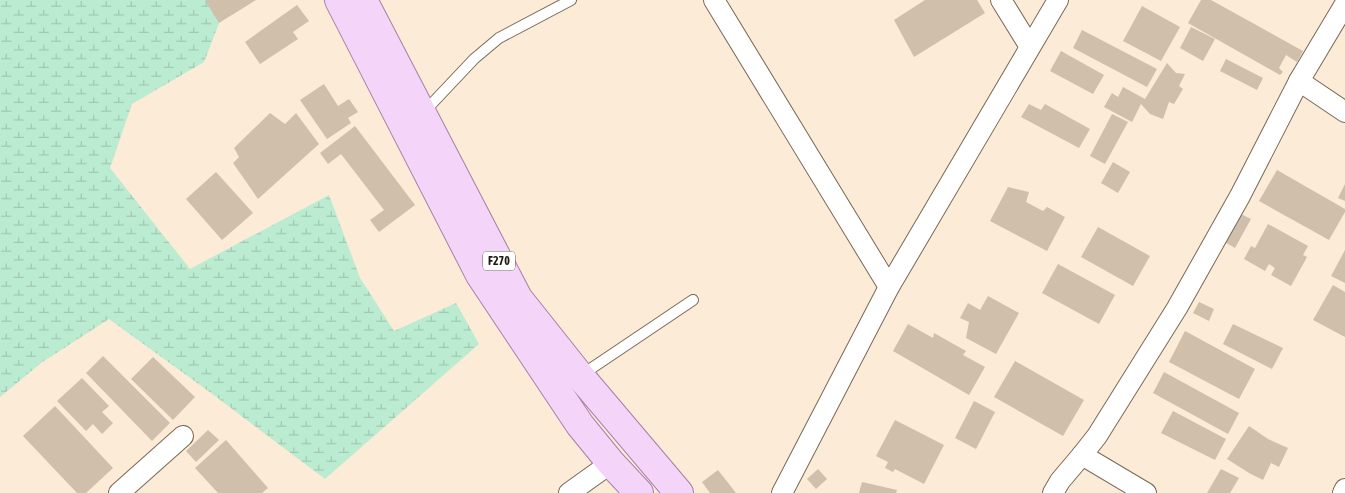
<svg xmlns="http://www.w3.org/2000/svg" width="1345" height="493" font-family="'Asap Condensed',sans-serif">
	<defs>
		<pattern id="wetland-marsh" width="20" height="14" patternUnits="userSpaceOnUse" patternTransform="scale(1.25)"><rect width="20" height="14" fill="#bbebd1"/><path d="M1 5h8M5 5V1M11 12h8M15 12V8" fill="none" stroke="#a0c9b2"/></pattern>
	</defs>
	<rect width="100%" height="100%" fill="#fcebd6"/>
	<polygon fill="url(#wetland-marsh)" points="0,0 228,0 204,62 132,104 110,168 190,269 329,195 360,278 394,331 456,303 479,344 325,479 211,393 109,319 41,363 0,397"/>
	<g fill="#d0bfaa">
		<polygon points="205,0 256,0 219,23"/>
		<polygon points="925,0 977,0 985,13 914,57 894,20"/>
		<polygon points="1201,0 1211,0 1303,51 1297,62 1286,55 1279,68 1283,72 1280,75 1188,23"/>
		<polygon points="297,5 309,21 293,32 298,39 260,64 245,42"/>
		<polygon points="1142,6 1180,27 1161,61 1123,41"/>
		<polygon points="1191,27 1215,39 1203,61 1180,48"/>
		<polygon points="1082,30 1157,69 1147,87 1073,48"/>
		<polygon points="1061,51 1104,75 1093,94 1050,71"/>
		<polygon points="1226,59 1263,78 1257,90 1220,71"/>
		<polygon points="1167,63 1176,73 1185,74 1179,86 1183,89 1174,104 1169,102 1163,119 1150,114 1141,104 1132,122 1104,107 1112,93 1118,97 1123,87 1145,99"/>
		<polygon points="324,84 338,106 349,99 358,112 348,118 351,123 327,139 300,100"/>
		<polygon points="1029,104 1041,110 1045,104 1090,129 1079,148 1021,117"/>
		<polygon points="270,113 285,124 296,113 319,144 258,199 233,163 239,157 234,148"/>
		<polygon points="1112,114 1128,122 1105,164 1090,156"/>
		<polygon points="355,126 415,205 379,232 370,220 384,210 341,154 328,164 320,153"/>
		<polygon points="1113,162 1130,172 1118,193 1101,183"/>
		<polygon points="1277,170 1345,209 1345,212 1329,240 1259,201"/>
		<polygon points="216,172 253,213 222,240 186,199"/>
		<polygon points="1345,184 1345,201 1338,198"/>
		<polygon points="1008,187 1029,192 1026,202 1043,211 1047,207 1065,217 1047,251 990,221"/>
		<polygon points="1239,213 1251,219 1235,248 1223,241"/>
		<polygon points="1268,224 1308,246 1303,255 1307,257 1291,286 1271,275 1275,268 1269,264 1265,271 1244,259 1251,246 1255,248"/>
		<polygon points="1098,227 1150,256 1133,286 1081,257"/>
		<polygon points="1345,250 1345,283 1331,276"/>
		<polygon points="1058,264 1115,295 1099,324 1042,293"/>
		<polygon points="1333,285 1345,292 1345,337 1313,320"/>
		<polygon points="988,296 1019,313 996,354 966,338 969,322 960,318 968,303 980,310"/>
		<polygon points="1199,302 1214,309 1209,321 1193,313"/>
		<polygon points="908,324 933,338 934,333 966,351 963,355 985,367 969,395 893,351"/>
		<polygon points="1233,324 1283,348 1272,369 1223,344"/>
		<polygon points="1185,331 1255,369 1239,399 1169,362"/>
		<polygon points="103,356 170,423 152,441 86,373"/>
		<polygon points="153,357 195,397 173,420 131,379"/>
		<polygon points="1015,361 1084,400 1063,436 994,397"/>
		<polygon points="1164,372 1239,413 1228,434 1153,393"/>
		<polygon points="82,378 109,406 102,412 113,423 102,434 93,424 86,431 57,401"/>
		<polygon points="974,401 995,412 976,449 955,438"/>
		<polygon points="55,406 113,468 86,493 77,493 23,436"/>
		<polygon points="1173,411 1226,439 1215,460 1161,433"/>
		<polygon points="895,420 944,445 924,484 895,469 893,472 885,468 888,462 876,456"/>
		<polygon points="1249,426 1268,439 1288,448 1279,467 1271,463 1263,480 1249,473 1227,459"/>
		<polygon points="208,430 219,440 196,462 186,451"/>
		<polygon points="226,440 268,488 262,493 218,493 195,468"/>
		<polygon points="818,469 827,479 816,489 807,479"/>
		<polygon points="1221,469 1239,478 1230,493 1207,493"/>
		<polygon points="718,470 736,493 710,493 702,482"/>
		<polygon points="862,482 897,490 896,493 859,493"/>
	</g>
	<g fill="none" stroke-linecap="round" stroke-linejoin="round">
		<defs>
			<g id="lane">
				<polyline points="424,112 474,59 499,38 571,0"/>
				<polyline points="580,376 693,300"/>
			</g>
			<g id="street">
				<polyline points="714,0 889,287"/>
				<polyline points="1001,0 1030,47"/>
				<polyline points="1299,81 1345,112"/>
				<polyline points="119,493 183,436"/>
				<polyline points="569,493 611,463"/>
				<polyline points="782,493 889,287 1058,0"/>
				<polyline points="1053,493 1060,481 1082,455"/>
				<polyline points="1146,493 1082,455 1097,436 1177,308 1240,196 1299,81 1345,4"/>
				<polyline points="1343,493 1345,489"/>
			</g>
			<g id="primary">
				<polyline points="339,0 480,275 580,425 611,463 639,493"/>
				<polyline points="363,0 518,298 580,376 679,493"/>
			</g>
		</defs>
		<use href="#lane" stroke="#786956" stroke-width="12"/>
		<use href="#street" stroke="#786956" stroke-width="22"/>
		<use href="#primary" stroke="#a680a6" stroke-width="30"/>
		<use href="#lane" stroke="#fff" stroke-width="10"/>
		<use href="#street" stroke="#fff" stroke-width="20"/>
		<use href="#primary" stroke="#f5d4fa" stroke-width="28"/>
	</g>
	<g text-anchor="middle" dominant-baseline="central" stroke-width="4" stroke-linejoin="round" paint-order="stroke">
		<rect fill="#fff" stroke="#625e58" stroke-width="1" x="483" y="251.5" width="32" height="19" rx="4"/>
		<g font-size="12" font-weight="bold" fill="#1f1911">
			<text x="499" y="261">F270</text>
		</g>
	</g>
</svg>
